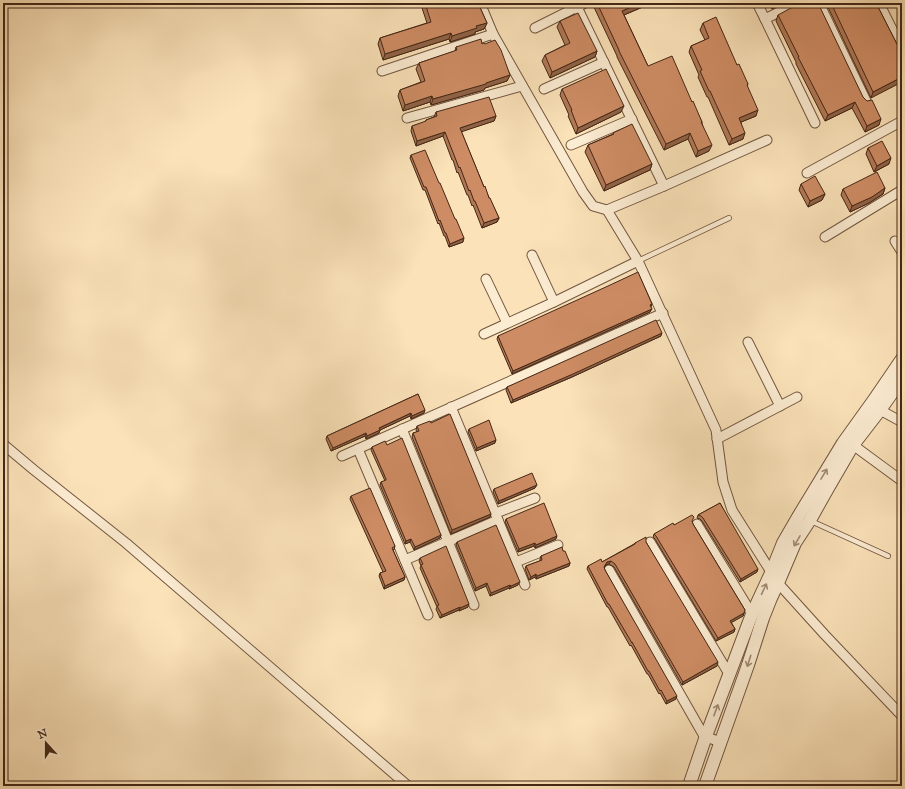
<svg xmlns="http://www.w3.org/2000/svg" width="905" height="789" font-family="'IM FELL Great Primer',serif">
	<rect width="100%" height="100%" fill="#fbe2b9"/>
	<filter id="stains"><feTurbulence type="fractalNoise" baseFrequency=".005" numOctaves="4"/><feColorMatrix values="0 0 0 0 .2 0 0 0 0 .09 0 0 0 0 .02 0 0 0 .5 -.17"/></filter>
	<radialGradient id="worn" r=".72"><stop offset=".6" stop-color="#630" stop-opacity="0"/><stop offset="1" stop-color="#630" stop-opacity=".3"/></radialGradient>
	<g fill="none" stroke-linecap="round" stroke-linejoin="round">
		<defs>
			<g id="service">
				<polyline points="638,261 729,218"/>
				<polyline points="811,521 888,556"/>
			</g>
			<g id="minor">
				<polyline points="480,3 493,34 583,192 593,206 607,210 664,186 767,140"/>
				<polyline points="575,3 664,186"/>
				<polyline points="757,3 765,19"/>
				<polyline points="797,3 765,19 815,123"/>
				<polyline points="819,3 866,101"/>
				<polyline points="879,3 902,49"/>
				<polyline points="535,28 585,3"/>
				<polyline points="382,71 493,34"/>
				<polyline points="544,89 604,62"/>
				<polyline points="407,118 522,86"/>
				<polyline points="571,145 632,119"/>
				<polyline points="807,173 902,121"/>
				<polyline points="607,210 638,261 716,430 723,482 732,510 778,583 825,635 902,716"/>
				<polyline points="825,237 902,190"/>
				<polyline points="895,241 902,252"/>
				<polyline points="532,255 554,302"/>
				<polyline points="486,279 507,323"/>
				<polyline points="484,334 554,302 638,261"/>
				<polyline points="748,342 780,406"/>
				<polyline points="451,407 525,585"/>
				<polyline points="880,410 902,422"/>
				<polyline points="402,429 474,605"/>
				<polyline points="717,439 797,397"/>
				<polyline points="3,444 34,470 126,543 408,786"/>
				<polyline points="853,445 902,481"/>
				<polyline points="358,449 428,615"/>
				<polyline points="342,456 663,313"/>
				<polyline points="496,513 535,498"/>
				<polyline points="697,524 752,614"/>
				<polyline points="650,542 729,674"/>
				<polyline points="405,560 498,520"/>
				<polyline points="516,562 558,545"/>
				<polyline points="609,570 704,736 720,742"/>
			</g>
			<g id="tertiary">
				<polyline points="689,786 706,736 752,614 771,573 783,543 798,517 843,443 876,397 902,359"/>
				<polyline points="705,786 748,665 763,618 771,598 778,583 795,543 810,520 828,488 853,445 880,410 902,379"/>
			</g>
		</defs>
		<use href="#service" stroke="#72563f" stroke-width="6"/>
		<use href="#minor" stroke="#72563f" stroke-width="11"/>
		<use href="#tertiary" stroke="#72563f" stroke-width="14"/>
		<use href="#service" stroke="#fcecd2" stroke-width="4.5"/>
		<use href="#minor" stroke="#fcecd2" stroke-width="9"/>
		<use href="#tertiary" stroke="#fcecd2" stroke-width="12"/>
	</g>
	<g fill="#b17856" stroke="#442716">
		<polygon points="424,3 478,3 487,23 484,29 475,32 475,34 450,42 449,39 383,60 378,44 380,38 427,23 422,8"/>
		<polygon points="592,3 652,3 624,15 648,66 692,102 702,122 702,123 709,151 696,157 688,139 664,150 617,57 617,56"/>
		<polygon points="768,3 784,3 772,9"/>
		<polygon points="826,3 876,3 902,54 871,98"/>
		<polygon points="778,15 863,97 879,125 865,132 852,108 825,121 796,64 796,62 776,21"/>
		<polygon points="560,21 597,51 595,57 550,78 542,61 545,55 565,45 557,27"/>
		<polygon points="703,23 737,65 748,84 747,86 756,116 741,122 743,139 729,145 708,97 707,97 698,77 699,75 689,52 691,46 705,40 700,30"/>
		<polygon points="482,44 510,75 507,81 485,88 484,90 431,105 430,102 403,111 398,96 400,90 421,82 416,69 419,63 455,51 456,47"/>
		<polygon points="562,89 621,112 576,134 568,116 569,115 560,95"/>
		<polygon points="436,112 496,116 494,121 461,131 484,187 499,218 497,222 482,228 473,205 472,206 468,195 467,195 458,172 457,173 453,160 452,160 443,136 416,146 411,131 412,126 425,122 426,120 434,117"/>
		<polygon points="613,133 652,164 650,170 604,191 585,152 588,145 613,134"/>
		<polygon points="868,148 889,164 874,172 866,154"/>
		<polygon points="411,155 463,242 449,247 445,236 444,236 439,223 438,224 425,190 423,190 410,158"/>
		<polygon points="801,184 825,194 822,200 808,207 799,190"/>
		<polygon points="885,188 883,194 869,203 850,212 841,195 843,189"/>
		<polygon points="652,304 651,307 650,312 512,374 497,339 498,336"/>
		<polygon points="661,336 572,377 511,403 506,390 507,387"/>
		<polygon points="418,394 424,413 411,419 410,416 380,430 379,433 366,439 365,436 331,451 326,439 327,436"/>
		<polygon points="417,426 490,517 451,534 412,437 413,433 417,432 416,430"/>
		<polygon points="469,429 495,443 476,451 468,432"/>
		<polygon points="387,445 441,535 440,538 414,550 410,542 405,544 380,485 381,482 385,481 371,450 372,447"/>
		<polygon points="535,488 498,504 493,492 494,489"/>
		<polygon points="351,496 395,546 394,550 393,550 405,577 404,580 384,589 379,576 380,573 383,572 350,499"/>
		<polygon points="720,503 757,572 740,582 702,521 700,519 697,518 698,515"/>
		<polygon points="506,519 556,539 535,548 534,546 518,552 505,522"/>
		<polygon points="692,521 693,524 745,610 743,616 731,622 735,629 734,632 716,641 655,539 653,537 654,534 674,525"/>
		<polygon points="457,542 518,585 509,589 509,588 490,596 486,586 475,591 456,545"/>
		<polygon points="646,542 717,666 682,685 614,567 609,564 606,565 604,567 605,570 676,699 666,704 660,693 659,694 648,674 647,674 631,645 630,646 608,607 607,607 587,569 588,566 602,562 634,544 635,543"/>
		<polygon points="563,551 570,563 569,566 536,579 535,577 529,580 525,569 526,566 540,561 540,559 541,556"/>
		<polygon points="420,558 468,607 459,611 459,610 440,618 436,609 437,607 420,568 421,566 419,561"/>
	</g>
	<g fill="#906246" stroke="#442716">
		<polygon points="640,3 652,3 619,17 622,11"/>
		<polygon points="774,3 784,3 772,9"/>
		<polygon points="487,23 484,29 475,32 475,34 450,42 452,36 476,26"/>
		<polygon points="451,33 449,39 383,60 385,54"/>
		<polygon points="597,51 595,57 550,78 552,72"/>
		<polygon points="510,75 507,81 485,88 484,90 431,105 433,99"/>
		<polygon points="902,77 902,82 871,98 873,92"/>
		<polygon points="432,96 430,102 403,111 405,105"/>
		<polygon points="855,102 852,108 825,121 828,115"/>
		<polygon points="624,106 621,112 576,134 578,128"/>
		<polygon points="758,110 756,116 736,124 739,118"/>
		<polygon points="496,116 494,121 458,133 460,128"/>
		<polygon points="881,119 879,125 865,132 867,126"/>
		<polygon points="445,132 443,136 416,146 417,141"/>
		<polygon points="690,133 688,139 664,150 666,144"/>
		<polygon points="745,133 743,139 729,145 732,139"/>
		<polygon points="712,145 709,151 696,157 698,151"/>
		<polygon points="891,158 889,164 874,172 877,166"/>
		<polygon points="652,164 650,170 604,191 606,185"/>
		<polygon points="885,188 883,194 869,203 850,212 852,206"/>
		<polygon points="825,194 822,200 808,207 810,201"/>
		<polygon points="499,218 497,222 482,228 484,223"/>
		<polygon points="464,238 463,242 449,247 450,244"/>
		<polygon points="652,309 650,312 512,374 513,371"/>
		<polygon points="662,333 661,336 572,377 511,403 513,400"/>
		<polygon points="425,410 424,413 411,419 412,416"/>
		<polygon points="411,413 410,416 378,431 379,428"/>
		<polygon points="380,430 379,433 366,439 367,436"/>
		<polygon points="366,433 365,436 331,451 333,448"/>
		<polygon points="496,440 495,443 476,451 477,448"/>
		<polygon points="537,485 535,488 498,504 499,501"/>
		<polygon points="491,514 490,517 451,534 452,530"/>
		<polygon points="441,535 440,538 414,550 415,547"/>
		<polygon points="557,536 556,539 535,548 536,545"/>
		<polygon points="411,539 410,542 405,544 406,541"/>
		<polygon points="535,543 534,546 518,552 519,549"/>
		<polygon points="611,561 609,564 606,565 603,570 607,562"/>
		<polygon points="570,563 569,566 536,579 537,576"/>
		<polygon points="758,569 757,572 740,582 741,579"/>
		<polygon points="536,574 535,577 529,580 531,577"/>
		<polygon points="405,577 404,580 384,589 385,586"/>
		<polygon points="520,582 518,585 509,589 511,586"/>
		<polygon points="487,583 486,586 475,591 476,588"/>
		<polygon points="510,585 509,588 490,596 491,593"/>
		<polygon points="469,604 468,607 459,611 460,608"/>
		<polygon points="460,607 459,610 440,618 442,615"/>
		<polygon points="744,613 743,616 729,624 730,621"/>
		<polygon points="735,629 734,632 716,641 718,638"/>
		<polygon points="718,662 717,666 682,685 683,682"/>
		<polygon points="677,696 676,699 666,704 667,701"/>
	</g>
	<g fill="#ce8c64" stroke="#442716">
		<polygon points="425,3 478,3 487,23 476,26 477,28 452,36 451,33 385,54 380,38 431,22"/>
		<polygon points="597,3 640,3 622,11 648,66 672,56 692,102 693,101 702,122 701,122 712,145 698,151 690,133 666,144 619,51 619,50"/>
		<polygon points="800,3 818,3 863,97 867,101 872,100 881,119 867,126 855,102 828,115 798,57 799,57 778,15"/>
		<polygon points="831,3 876,3 902,54 902,77 873,92"/>
		<polygon points="578,13 597,51 552,72 545,55 570,43 560,21"/>
		<polygon points="716,17 737,65 739,64 748,84 747,85 758,110 739,118 745,133 732,139 710,91 709,91 700,71 702,70 691,46 709,38 703,23"/>
		<polygon points="481,39 482,44 484,43 485,44 495,40 501,50 510,75 486,83 486,84 433,99 432,96 405,105 400,90 425,81 419,63 457,50 456,47"/>
		<polygon points="606,69 624,106 578,128 571,110 572,110 562,89"/>
		<polygon points="489,97 496,116 460,128 484,187 485,186 489,198 490,198 499,218 484,223 475,201 474,201 470,190 469,191 460,167 459,168 454,155 445,132 417,141 412,126 426,121 426,120 437,116 436,112"/>
		<polygon points="632,124 652,164 606,185 588,145 614,134 613,133"/>
		<polygon points="882,141 891,158 877,166 868,148"/>
		<polygon points="425,150 439,183 440,183 455,219 456,219 464,238 450,244 446,233 445,233 440,220 439,221 426,187 424,187 411,155"/>
		<polygon points="877,172 885,188 872,197 852,206 843,189"/>
		<polygon points="815,176 825,194 810,201 801,184"/>
		<polygon points="638,272 652,304 650,305 652,309 513,371 498,336 608,286"/>
		<polygon points="656,320 662,333 573,374 513,400 507,387"/>
		<polygon points="418,394 425,410 412,416 411,413 379,428 380,430 367,436 366,433 333,448 327,436"/>
		<polygon points="450,414 491,514 452,530 413,433 419,431 417,426 430,421 431,423"/>
		<polygon points="489,420 496,440 477,448 469,429"/>
		<polygon points="402,438 441,535 415,547 411,539 406,541 381,482 386,480 386,479 372,447 385,441 387,445"/>
		<polygon points="532,473 537,485 499,501 494,489"/>
		<polygon points="370,488 395,546 392,548 405,577 385,586 380,573 386,571 351,496"/>
		<polygon points="544,503 557,536 536,545 535,543 519,549 506,519"/>
		<polygon points="720,503 758,569 741,579 703,518 701,516 698,515"/>
		<polygon points="692,515 694,517 692,521 693,524 745,610 744,613 730,621 735,629 718,638 656,536 654,534 673,523 674,525"/>
		<polygon points="496,525 520,582 511,586 510,585 491,593 487,583 476,588 457,542"/>
		<polygon points="646,537 646,542 718,662 683,682 615,564 611,561 607,562 604,567 605,570 677,696 667,701 661,690 660,691 649,671 648,671 632,642 632,643 609,604 608,604 588,566 601,559 602,562 635,544 635,543"/>
		<polygon points="446,546 469,604 460,608 460,607 442,615 437,606 439,605 421,565 423,564 420,558"/>
		<polygon points="562,547 563,551 565,551 570,563 537,576 536,574 531,577 526,566 542,560 541,556"/>
	</g>
	<defs><path id="oneway-shaft" d="M-6 0H5M1.5-3L5.5 0L1.5 3" fill="none" stroke-width="1.6" stroke-linecap="round" stroke-linejoin="round"/></defs>
	<g stroke="#a08a74">
		<use href="#oneway-shaft" transform="translate(824 474) rotate(-59)"/>
		<use href="#oneway-shaft" transform="translate(797 541) rotate(120)"/>
		<use href="#oneway-shaft" transform="translate(764 589) rotate(-65)"/>
		<use href="#oneway-shaft" transform="translate(749 661) rotate(108)"/>
		<use href="#oneway-shaft" transform="translate(716 710) rotate(-70)"/>
	</g>
	<rect width="905" height="789" fill="none" stroke="#fbe2b9" stroke-width="16"/>
	<rect x="4" y="4" width="897" height="781" fill="none" stroke="#442716" stroke-width="2"/>
	<rect x="8" y="8" width="889" height="773" fill="none" stroke="#442716"/>
	<g transform="translate(46 743) rotate(339)" stroke="#fcecd2" stroke-width="3" paint-order="stroke">
	<path d="M0-3L7 15L0 10L-7 15Z" fill="#442716"/>
	<text y="-6" font-size="11" font-weight="bold" text-anchor="middle" fill="#442716">N</text>
	</g>
	<rect width="100%" height="100%" filter="url(#stains)"/>
	<rect width="100%" height="100%" fill="url(#worn)"/>
</svg>
